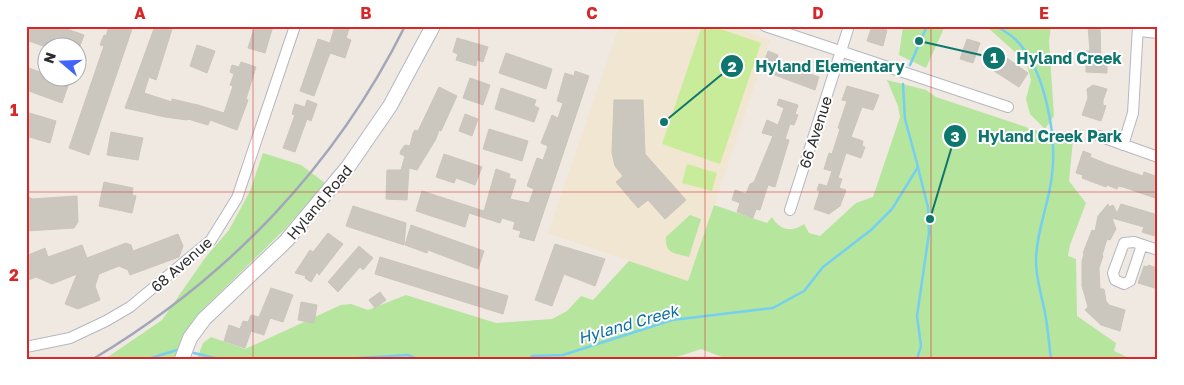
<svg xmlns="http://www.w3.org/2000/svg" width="1184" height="385" font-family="'Golos Text',sans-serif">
	<rect width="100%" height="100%" fill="#efe9e1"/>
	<polygon fill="#f0e6d1" points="619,26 730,26 770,40 688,281 548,233"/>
	<g fill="#b6e59e">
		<polygon points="903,26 945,26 926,68 899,55"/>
		<polygon points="986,26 1051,26 1049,41 1054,116 1045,129 1030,114 1026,99 1031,80 1026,62"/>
		<path d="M887 80 926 90 936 97 1050 135 1047 144 1073 140 1069 181 1086 203 1070 245 1068 256 1076 259 1077 316 1116 343 1114 351 1131 359H727L701 349 671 359H197L203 343 211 337 245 349 341 305 351 304 368 310 406 295 496 323 552 319 567 311 581 296 593 300 629 261 688 281 714 205 767 223 772 217C779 230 792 233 804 224L809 233 820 236 856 203 873 197 900 117 898 106Z"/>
		<polygon points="263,153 301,165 325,183 285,229 198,314 186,334 176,359 105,359 162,320 205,258 229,230 250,191"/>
		<path d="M690 215 701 219 689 257C675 253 665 255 666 237Z"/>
	</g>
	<g fill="#c9ec9a">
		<polygon points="702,26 712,26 761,43 720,164 662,144"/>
		<polygon points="687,164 717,173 712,191 682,183"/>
	</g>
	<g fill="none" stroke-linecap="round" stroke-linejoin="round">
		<g stroke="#75cff0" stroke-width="2.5">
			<path d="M996 26C1003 30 1010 34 1015 39 1045 67 1057 136 1052 175 1049 204 1036 232 1036 261 1036 280 1042 296 1045 313 1048 328 1049 344 1051 359"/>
			<polyline points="910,65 927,26"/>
			<polyline points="194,353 219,359"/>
			<polyline points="148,359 177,350"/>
			<polyline points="343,359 408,355 417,359"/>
			<polyline points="530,359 532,356 563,355 672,320 773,308 804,291 823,267 871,230 892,209 918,167 905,119 903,84"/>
			<polyline points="917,359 921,346 917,316 929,233 928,207 918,168"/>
		</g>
	</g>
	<g fill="#cbc7bf" stroke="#cbc5ba">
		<polygon points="26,26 58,26 84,35 79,48 49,48 26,40"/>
		<polygon points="109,26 133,26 89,155 69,148 104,46 100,45 104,35 106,36"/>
		<polygon points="155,26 173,26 156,80 149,77 144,93 172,102 172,99 198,105 224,113 233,86 230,85 234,74 230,72 232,65 239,67 241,62 256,67 246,99 248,100 237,130 210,120 208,125 188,119 187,120 165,117 125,108"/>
		<polygon points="255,26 273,26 265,53 248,48"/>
		<polygon points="335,26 350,26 346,38 351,40 345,58 330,53 314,96 300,91 318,39 330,43"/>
		<polygon points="872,26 887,30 883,46 867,41"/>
		<polygon points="1088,26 1100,26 1101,61 1107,61 1107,73 1086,72 1086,58 1081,58 1081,51 1090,51"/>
		<polygon points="457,38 488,47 483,62 477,60 476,66 456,60 458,54 453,52"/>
		<polygon points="967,39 980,43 973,63 960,59"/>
		<polygon points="197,45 215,51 207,73 190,66"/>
		<polygon points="768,51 778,55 776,62 819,77 815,90 761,70"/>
		<polygon points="506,53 552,69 546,89 499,73"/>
		<polygon points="1004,56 1028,73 1019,87 994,71"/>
		<polygon points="26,67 48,75 48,78 69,83 62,103 26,90"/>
		<polygon points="575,71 589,76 534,241 519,237 521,231 513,229 515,222 502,218 500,223 469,213 465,227 416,211 422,191 484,211 496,169 510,174 509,178 516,180 510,199 529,203 534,189 527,186 537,158 543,160 548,146 541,143 552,115 558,118 563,103 557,101 565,73 574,76"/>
		<polygon points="470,78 490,85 483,105 463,98"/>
		<polygon points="1093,85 1107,89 1103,100 1103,105 1106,106 1101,121 1082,115 1088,98 1087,89"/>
		<polygon points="847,86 879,95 873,110 862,107 851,137 863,141 862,146 865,147 861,158 846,153 838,178 842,179 839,188 846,190 840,206 829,214 814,209 820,191 817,190 819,184 827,186 832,171 824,169 829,153 832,154 840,129 838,128 847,101 842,100"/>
		<polygon points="439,87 457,96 441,131 439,130 436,139 417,170 409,168 407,200 386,199 387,170 401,170 405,156 400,154 401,150 405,145 410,146 413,133 415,130 418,131"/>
		<polygon points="501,88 536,100 534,106 539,108 534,122 495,109"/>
		<polygon points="779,99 798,105 795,114 798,115 794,125 790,124 785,139 789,140 775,187 768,185 760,210 756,209 753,218 737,212 740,203 732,200 735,190 746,194 750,184 754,182 773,136 762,133 767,120 778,125 784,108 777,105"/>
		<polygon points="307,100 317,104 311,121 307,119 295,152 283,148 295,115 292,114 295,104 305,107"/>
		<polygon points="614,100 643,100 645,154 686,200 665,219 648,200 638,208 616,182 623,176 615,166 612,153"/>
		<polygon points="26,112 56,121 50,143 26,136"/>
		<polygon points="465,114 478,119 472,136 459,131"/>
		<polygon points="489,129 528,141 522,161 483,149"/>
		<polygon points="111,132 143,138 138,160 107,155"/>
		<polygon points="1083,151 1091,154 1090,157 1107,164 1143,176 1144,172 1158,177 1158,199 1123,187 1118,186 1117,189 1107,185 1106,187 1082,178 1083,175 1076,173"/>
		<polygon points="444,154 482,167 475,185 456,178 454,183 436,177"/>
		<polygon points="104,182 133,188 132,195 136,196 132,213 99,206"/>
		<polygon points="26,195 32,199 77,196 78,222 74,228 26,231"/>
		<polygon points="1108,204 1109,207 1113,205 1117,213 1121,204 1158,215 1158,237 1142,232 1144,227 1112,218 1116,229 1110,240 1107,239 1102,255 1103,256 1099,268 1100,289 1104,289 1106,301 1109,305 1125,310 1120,331 1101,325 1085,310 1088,307 1082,286 1082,261 1084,254 1083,253 1092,230 1095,231 1098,216"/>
		<polygon points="353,206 406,223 404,245 346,226"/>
		<polygon points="411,225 484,251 478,269 428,250 427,253 405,245"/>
		<polygon points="328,233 343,244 319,275 317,272 311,282 305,278 306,276 295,273 310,250 313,252"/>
		<polygon points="178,234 183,246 179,257 130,275 128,270 119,266 99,274 95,286 100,300 78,309 65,304 77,274 52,284 36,277 26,281 26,256 45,248 48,257 82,245 87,258 126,243 131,245 133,251"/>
		<polygon points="555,244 605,259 595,286 564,274 552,306 535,300"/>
		<polygon points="359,246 373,258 363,270 360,267 338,292 328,282"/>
		<polygon points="380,257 508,296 503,314 375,274"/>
		<polygon points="1148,265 1158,268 1158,289 1138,283 1144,266 1148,267"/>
		<polygon points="271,288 293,295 283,322 270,318 264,335 251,331 245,348 224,341 229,325 240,329 243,321 248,322 251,315 259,317"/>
		<polygon points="380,292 386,300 375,308 369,300"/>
		<polygon points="301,302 317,305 314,323 298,320"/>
	</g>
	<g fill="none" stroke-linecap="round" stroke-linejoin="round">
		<defs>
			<g id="street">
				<polyline points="765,26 1008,107"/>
				<polyline points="1139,31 1158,33"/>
				<polyline points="1099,136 1158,157"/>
				<polyline points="1123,145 1133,113 1138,26"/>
				<polyline points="790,210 849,26"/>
				<polyline points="1142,245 1130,281 1124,284 1115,280 1113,273 1124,243 1134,242 1158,250"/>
				<polyline points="26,347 70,338 106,321 130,307 211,240 237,198 295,26"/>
			</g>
			<polyline id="secondary" points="182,359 190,338 204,319 286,241 348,167 390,106 433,26"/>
		</defs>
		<use href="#street" stroke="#b4b7c1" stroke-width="12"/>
		<use href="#secondary" stroke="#b4b7c1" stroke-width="16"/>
		<use href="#street" stroke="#fff" stroke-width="10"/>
		<use href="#secondary" stroke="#fff" stroke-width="14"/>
		<path stroke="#a3a6b8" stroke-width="2.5" d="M93 359C227 279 335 167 405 26"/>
	</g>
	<path fill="none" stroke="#d62828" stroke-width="1" stroke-opacity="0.55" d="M253 26V359M479 26V359M705 26V359M931 26V359M26 192H1158"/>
	<g text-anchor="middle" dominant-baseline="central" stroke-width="4" stroke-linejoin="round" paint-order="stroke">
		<g font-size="15" fill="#2e2e2e" stroke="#fff">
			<text transform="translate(815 132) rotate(-72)">66 Avenue</text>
			<text transform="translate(319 202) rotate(-50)">Hyland Road</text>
			<text transform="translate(181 264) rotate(-41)">68 Avenue</text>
		</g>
		<g font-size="16" font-style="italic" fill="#0d6fa3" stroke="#fff">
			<text transform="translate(628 324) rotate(-16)">Hyland Creek</text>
		</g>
	</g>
	<path fill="none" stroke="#0f766e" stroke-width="2" d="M919 41L994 58M664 122L732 66M930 219L955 136"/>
	<g fill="#0f766e" stroke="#fff" stroke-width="2">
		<circle cx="919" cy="41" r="5"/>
		<circle cx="664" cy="122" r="5"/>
		<circle cx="930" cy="219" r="5"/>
		<circle cx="994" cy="58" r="12"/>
		<circle cx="732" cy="66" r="12"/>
		<circle cx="955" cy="136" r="12"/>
	</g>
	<g font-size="15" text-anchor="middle" font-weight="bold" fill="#fff">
		<text x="994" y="63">1</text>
		<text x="732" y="72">2</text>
		<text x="955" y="142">3</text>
	</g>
	<g font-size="16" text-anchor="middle" font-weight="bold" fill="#0f766e" stroke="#fff" stroke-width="4" stroke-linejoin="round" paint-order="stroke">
		<text x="1069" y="64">Hyland Creek</text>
		<text x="830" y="72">Hyland Elementary</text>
		<text x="1050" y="142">Hyland Creek Park</text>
	</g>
	<rect width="1184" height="385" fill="none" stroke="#ffffff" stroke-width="55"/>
	<g transform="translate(62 62) rotate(289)"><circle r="24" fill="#ffffff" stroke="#ababab"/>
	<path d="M0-4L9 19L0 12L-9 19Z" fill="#4264fb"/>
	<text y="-8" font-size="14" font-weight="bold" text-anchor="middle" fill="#2e2e2e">N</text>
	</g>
	<rect x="28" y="28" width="1128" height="330" fill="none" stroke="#d62828" stroke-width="2"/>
	<g font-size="16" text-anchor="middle" font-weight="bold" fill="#d62828">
		<text x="140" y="19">A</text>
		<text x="366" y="19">B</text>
		<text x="592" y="19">C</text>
		<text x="818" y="19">D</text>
		<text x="1044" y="19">E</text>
		<text x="14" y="116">1</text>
		<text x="14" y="281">2</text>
	</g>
</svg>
